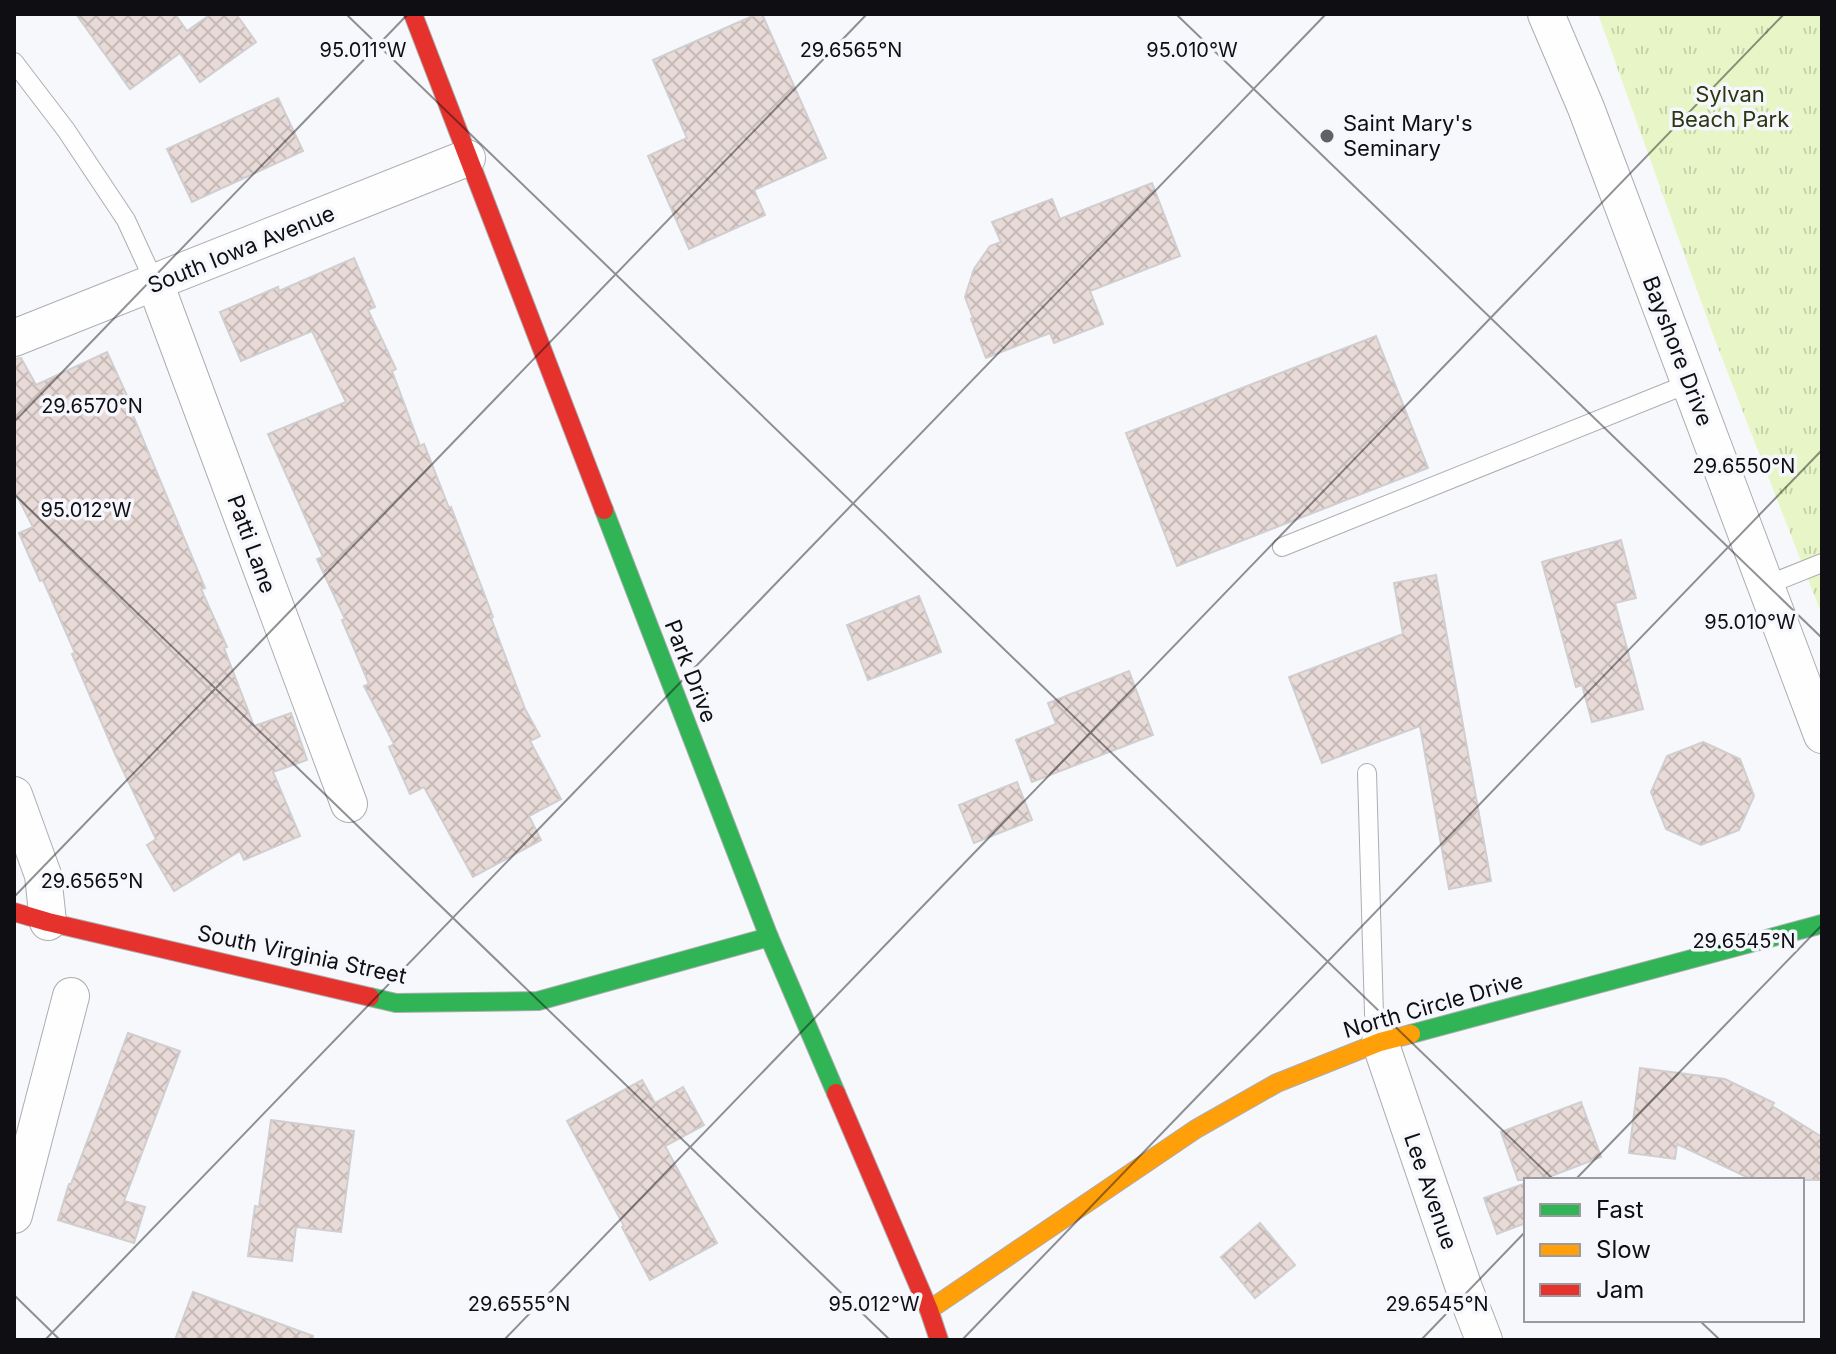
<svg xmlns="http://www.w3.org/2000/svg" width="1836" height="1354" font-family="Inter,sans-serif">
	<defs>
		<pattern id="park-tufts" width="24" height="20" patternUnits="userSpaceOnUse" patternTransform="scale(2)"><rect width="24" height="20" fill="#e8f6c7"/><path d="M3 7l-1-3M5 7V3M7 7l1-3M15 17l-1-3M17 17v-4M19 17l1-3" fill="none" stroke="#c6d2aa"/></pattern>
		<pattern id="building-cross-hatch" width="8" height="8" patternUnits="userSpaceOnUse" patternTransform="scale(2)"><rect width="8" height="8" fill="#e8dad7"/><path d="M0 0l8 8M0 8l8-8" fill="none" stroke="#c6bab8"/></pattern>
	</defs>
	<rect width="100%" height="100%" fill="#f7f8fc"/>
	<polygon fill="url(#park-tufts)" points="1598,14 1822,14 1822,615 1715,340"/>
	<g fill="url(#building-cross-hatch)" stroke="#d0cecf" stroke-width="2">
		<polygon points="76,14 175,14 187,31 211,14 236,14 256,42 200,82 180,53 130,89"/>
		<polygon points="757,14 762,14 826,158 754,190 765,215 689,249 648,156 687,138 653,60"/>
		<polygon points="278,98 303,151 192,202 167,149"/>
		<polygon points="1152,183 1180,256 1090,291 1103,324 1054,343 1050,333 986,358 971,319 973,318 965,297 974,269 990,246 1001,242 992,222 1052,199 1060,219"/>
		<polygon points="354,258 375,307 368,310 396,369 392,371 420,446 424,444 449,508 451,507 493,617 491,618 525,709 540,736 530,741 561,799 529,816 541,840 473,877 424,787 410,794 389,747 394,744 364,686 369,684 342,620 345,619 317,559 323,557 268,434 346,402 312,331 241,361 220,312 278,287 279,291"/>
		<polygon points="1376,336 1428,468 1177,566 1126,433"/>
		<polygon points="107,352 129,400 127,401 205,588 201,589 227,647 224,648 254,726 291,713 307,760 273,772 300,836 244,860 240,851 174,891 147,845 156,839 116,756 72,654 75,653 43,580 40,581 19,533 33,527 14,490 14,359 21,358 36,385"/>
		<polygon points="1621,540 1636,598 1615,603 1643,709 1592,722 1582,685 1576,687 1542,562"/>
		<polygon points="1436,575 1491,881 1449,889 1420,726 1322,763 1289,677 1403,634 1394,583"/>
		<polygon points="919,596 941,652 868,680 847,625"/>
		<polygon points="1129,671 1153,735 1032,782 1016,740 1056,724 1048,703"/>
		<polygon points="1703,742 1740,759 1754,796 1739,830 1701,845 1666,829 1651,792 1667,756"/>
		<polygon points="1017,782 1032,820 974,843 959,805"/>
		<polygon points="128,1033 180,1051 124,1201 145,1207 134,1243 58,1220 69,1184 71,1184"/>
		<polygon points="1640,1068 1725,1079 1774,1103 1772,1106 1822,1137 1822,1180 1753,1180 1677,1144 1675,1159 1629,1153"/>
		<polygon points="642,1080 655,1103 683,1087 704,1125 665,1146 717,1243 650,1280 622,1227 624,1226 567,1121"/>
		<polygon points="1581,1102 1601,1157 1541,1180 1518,1180 1501,1132"/>
		<polygon points="271,1120 354,1131 341,1232 296,1227 292,1261 248,1256 255,1206 259,1207"/>
		<polygon points="1526,1183 1526,1223 1497,1234 1484,1198"/>
		<polygon points="1260,1223 1295,1265 1255,1298 1221,1257"/>
		<polygon points="193,1292 313,1336 313,1340 175,1340"/>
	</g>
	<g fill="none" stroke-linecap="round" stroke-linejoin="round">
		<defs>
			<g id="lane">
				<polyline points="14,62 66,130 126,220 155,283"/>
				<polyline points="1282,547 1690,383"/>
				<polyline points="1767,585 1822,563"/>
				<polyline points="1367,773 1374,1014 1380,1042"/>
			</g>
			<g id="street">
				<polyline points="1546,14 1586,108 1822,735"/>
				<polyline points="155,283 349,804"/>
				<polyline points="14,338 467,158"/>
				<polyline points="14,795 43,875 48,922"/>
				<polyline points="1380,1042 1464,1288 1484,1340"/>
				<polyline points="14,1215 71,996"/>
			</g>
			<g id="fast">
				<polyline points="604,510 769,937 836,1093"/>
				<polyline points="370,997 396,1003 538,1001 769,937"/>
				<polyline points="1411,1034 1822,924"/>
			</g>
			<polyline id="slow" points="929,1310 1196,1129 1277,1083 1380,1042 1411,1034"/>
			<g id="jam">
				<polyline points="413,14 604,510"/>
				<polyline points="14,912 48,922 370,997"/>
				<polyline points="836,1093 929,1310 939,1340"/>
			</g>
		</defs>
		<use href="#lane" stroke="#acadb1" stroke-width="20"/>
		<use href="#street" stroke="#acadb1" stroke-width="38"/>
		<use href="#fast" stroke="#acadb1" stroke-width="20"/>
		<use href="#slow" stroke="#acadb1" stroke-width="20"/>
		<use href="#jam" stroke="#acadb1" stroke-width="20"/>
		<use href="#lane" stroke="#fefeff" stroke-width="18"/>
		<use href="#street" stroke="#fefeff" stroke-width="36"/>
		<use href="#fast" stroke="#30b455" stroke-width="18"/>
		<use href="#slow" stroke="#ff9f0a" stroke-width="18"/>
		<use href="#jam" stroke="#e5322d" stroke-width="18"/>
	</g>
	<path fill="none" stroke="#0f0f13" stroke-width="2" stroke-opacity="0.45" d="M346 14 1554 1180M1176 14 1822 638M14 422 408 14M14 494 890 1340M14 897 867 14M1575 1180 1822 925M14 1295 60 1340M1699 1320 1720 1340M45 1340 1326 14M504 1340 1784 14M962 1340 1822 450M1421 1340 1526 1231"/>
	<circle fill="#606165" stroke="#f6f7fd" stroke-width="3" cx="1327" cy="136" r="8"/>
	<g text-anchor="middle" dominant-baseline="central" stroke-width="7" stroke-linejoin="round" paint-order="stroke">
		<g font-size="22" fill="#2c360f" stroke="#f6f7fd">
			<text x="1730" y="94">Sylvan<tspan x="1730" dy="25">Beach Park</tspan></text>
		</g>
		<g font-size="22" fill="#0f0f13" stroke="#f6f7fd" text-anchor="start">
			<text x="1343" y="123">Saint Mary's<tspan x="1343" dy="25">Seminary</tspan></text>
		</g>
		<g font-size="22" fill="#0f0f13" stroke="#f6f7fd">
			<text transform="translate(241 249) rotate(-22)">South Iowa Avenue</text>
			<text transform="translate(1678 351) rotate(69)">Bayshore Drive</text>
			<text transform="translate(252 544) rotate(70)">Patti Lane</text>
			<text transform="translate(691 671) rotate(69)">Park Drive</text>
			<text transform="translate(302 954) rotate(12)">South Virginia Street</text>
			<text transform="translate(1433 1005) rotate(-16)">North Circle Drive</text>
			<text transform="translate(1431 1191) rotate(71)">Lee Avenue</text>
		</g>
	</g>
	<g font-size="20" text-anchor="middle" fill="#0f0f13" stroke="#f6f7fd" stroke-width="7" stroke-linejoin="round" paint-order="stroke">
		<text x="363" y="57">95.011°W</text>
		<text x="1192" y="57">95.010°W</text>
		<text x="851" y="57">29.6565°N</text>
		<text x="92" y="413">29.6570°N</text>
		<text x="1744" y="473">29.6550°N</text>
		<text x="86" y="517">95.012°W</text>
		<text x="1750" y="629">95.010°W</text>
		<text x="92" y="888">29.6565°N</text>
		<text x="1744" y="948">29.6545°N</text>
		<text x="519" y="1311">29.6555°N</text>
		<text x="1437" y="1311">29.6545°N</text>
		<text x="874" y="1311">95.012°W</text>
	</g>
	<rect width="1836" height="1354" fill="none" stroke="#0f0f13" stroke-width="32"/>
	<rect x="1524" y="1178" width="280" height="144" fill="#f6f7fd" stroke="#9a9a9f" stroke-width="2"/>
	<rect x="1540" y="1204" width="40" height="12" fill="#30b455" stroke="#9a9a9f" stroke-width="2"/>
	<text x="1596" y="1218" font-size="24" fill="#0f0f13">Fast</text>
	<rect x="1540" y="1244" width="40" height="12" fill="#ff9f0a" stroke="#9a9a9f" stroke-width="2"/>
	<text x="1596" y="1258" font-size="24" fill="#0f0f13">Slow</text>
	<rect x="1540" y="1284" width="40" height="12" fill="#e5322d" stroke="#9a9a9f" stroke-width="2"/>
	<text x="1596" y="1298" font-size="24" fill="#0f0f13">Jam</text>
</svg>
